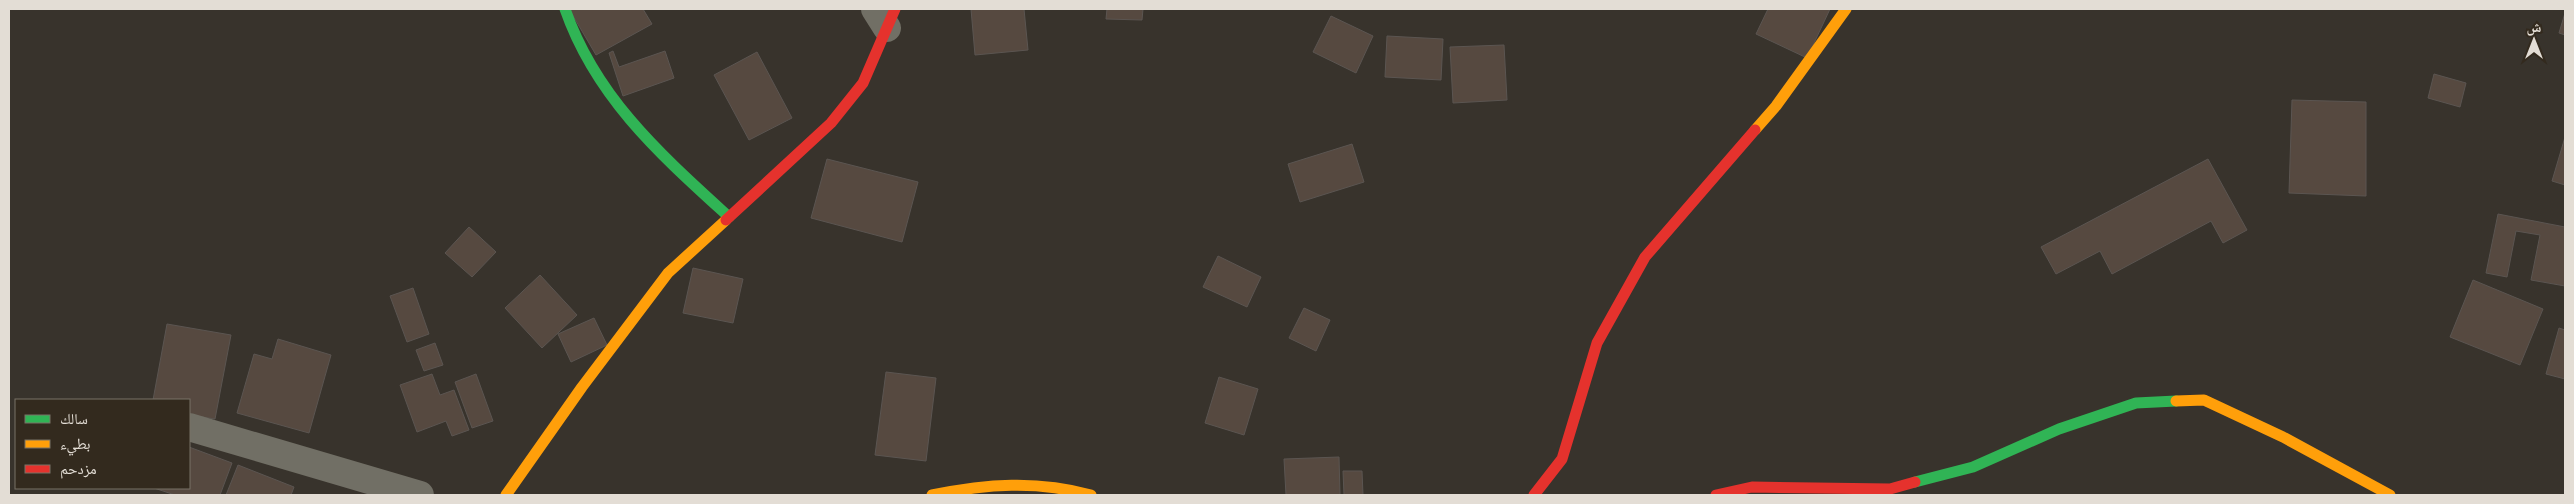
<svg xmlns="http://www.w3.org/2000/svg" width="2574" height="504" font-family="Bitter,'Noto Naskh Arabic',serif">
	<rect width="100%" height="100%" fill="#38332c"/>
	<g fill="#564940" stroke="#5b5551">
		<polygon points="569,9 643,9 652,24 596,55"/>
		<polygon points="971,9 1024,9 1028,50 975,55"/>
		<polygon points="1107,9 1143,9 1142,20 1106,19"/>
		<polygon points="1768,9 1830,9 1807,58 1756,34"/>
		<polygon points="2565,13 2565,35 2559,33"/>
		<polygon points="1331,16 1373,36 1356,73 1313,52"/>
		<polygon points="1387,36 1443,39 1441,80 1385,77"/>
		<polygon points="1504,45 1507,100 1453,103 1450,47"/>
		<polygon points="613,51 619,67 665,51 674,78 623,96 609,53"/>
		<polygon points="757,52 792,118 749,140 714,75"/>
		<polygon points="2434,74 2466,83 2460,107 2428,98"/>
		<polygon points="2292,100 2366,102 2366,196 2289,193"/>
		<polygon points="2565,137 2565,185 2552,181"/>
		<polygon points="1352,144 1364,182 1300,202 1288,164"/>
		<polygon points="827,159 918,182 902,242 811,218"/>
		<polygon points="2208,159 2247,230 2223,243 2211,221 2112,274 2100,251 2056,274 2041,247"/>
		<polygon points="2498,214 2565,227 2565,286 2531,280 2540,235 2516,231 2507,277 2486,273"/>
		<polygon points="469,227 496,252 472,277 445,253"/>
		<polygon points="1218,256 1261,277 1247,307 1203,287"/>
		<polygon points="693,268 743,279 733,323 683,313"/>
		<polygon points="540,275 577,315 542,348 505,308"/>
		<polygon points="2473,280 2543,309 2520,365 2450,337"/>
		<polygon points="413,288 429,334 407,342 390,296"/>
		<polygon points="1304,308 1330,320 1316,351 1289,338"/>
		<polygon points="594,318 607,345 571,362 558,334"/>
		<polygon points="167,324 231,335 215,419 189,415 189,400 153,400"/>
		<polygon points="2559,328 2565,330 2565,379 2546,374"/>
		<polygon points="278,339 331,355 309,433 237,413 254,354 272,359"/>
		<polygon points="435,343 443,365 424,371 416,350"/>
		<polygon points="886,372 936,378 926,461 875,455"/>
		<polygon points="432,374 440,395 454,390 469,430 452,436 446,421 417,432 400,385"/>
		<polygon points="476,374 493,421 472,428 455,382"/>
		<polygon points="1219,377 1258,389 1244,435 1205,423"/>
		<polygon points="189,447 232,463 220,495 175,495 154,488 189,488"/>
		<polygon points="1339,457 1340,495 1286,495 1284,459"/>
		<polygon points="238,465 294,487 291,495 226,495"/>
		<polygon points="1343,471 1362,471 1363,495 1344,495"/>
	</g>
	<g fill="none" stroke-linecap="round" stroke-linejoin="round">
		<g stroke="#716f65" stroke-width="28">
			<polyline points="875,9 887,28"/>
			<polyline points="189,427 420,495"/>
		</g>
		<g stroke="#30b455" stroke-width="11">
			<path d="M565 9C596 98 661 155 729 217"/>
			<polyline points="1915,482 1973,467 2059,429 2136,403 2176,401"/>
		</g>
		<g stroke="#ff9f0a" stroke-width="11">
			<polyline points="1755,130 1776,106 1846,9"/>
			<polyline points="2176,401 2204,400 2283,437 2390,495"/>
			<polyline points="506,495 582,387 668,273 726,220"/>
			<path d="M932 495C986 484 1037 480 1091 495"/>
		</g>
		<g stroke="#e5322d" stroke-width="11">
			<polyline points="726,220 831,123 863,83 895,9"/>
			<polyline points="1534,495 1562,459 1597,343 1645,257 1755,130"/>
			<polyline points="1716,495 1752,487 1890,489 1915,482"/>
		</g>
	</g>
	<rect width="2574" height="504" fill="none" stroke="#e3ddd5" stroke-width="20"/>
	<rect x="15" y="399" width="175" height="90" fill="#332a1e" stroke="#797267"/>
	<rect x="25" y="415" width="25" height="8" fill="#30b455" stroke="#797267"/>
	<text x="60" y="424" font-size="15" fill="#e3ddd5">سالك</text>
	<rect x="25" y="440" width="25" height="8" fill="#ff9f0a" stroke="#797267"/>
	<text x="60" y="449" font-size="15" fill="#e3ddd5">بطيء</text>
	<rect x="25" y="465" width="25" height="8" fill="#e5322d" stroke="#797267"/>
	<text x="60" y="474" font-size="15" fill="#e3ddd5">مزدحم</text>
	<g transform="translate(2534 40)" stroke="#332a1e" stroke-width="4" paint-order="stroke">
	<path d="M0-4L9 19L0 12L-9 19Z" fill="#e3ddd5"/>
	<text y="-8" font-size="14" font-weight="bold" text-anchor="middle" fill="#e3ddd5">ش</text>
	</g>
</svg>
